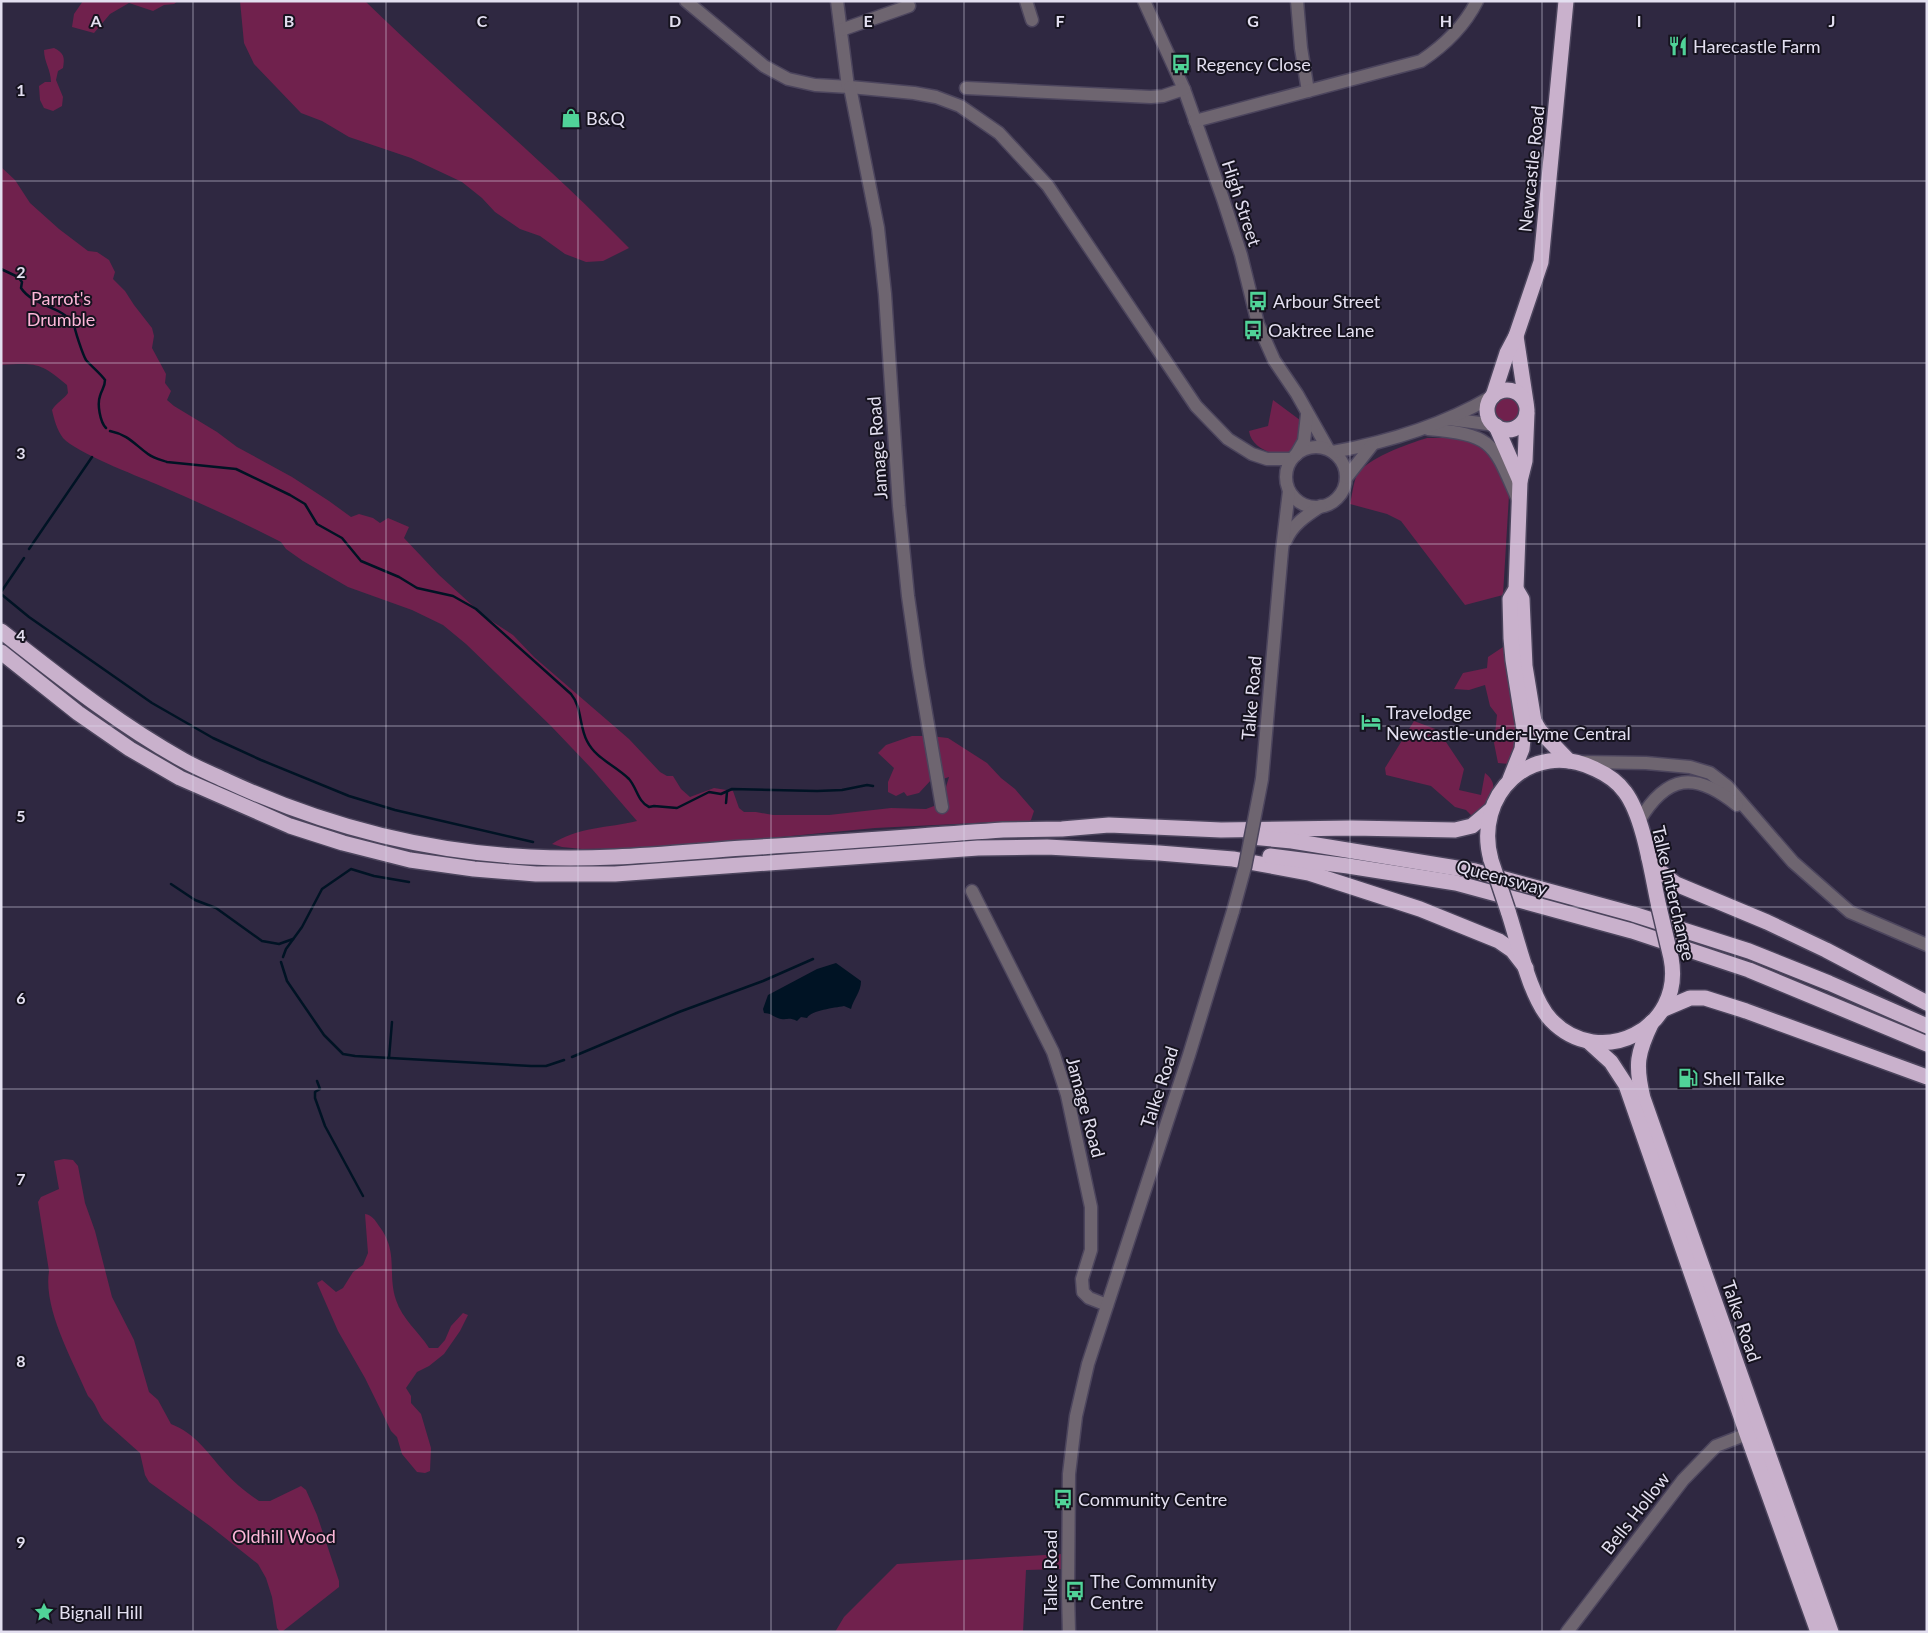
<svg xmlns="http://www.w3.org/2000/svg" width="1928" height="1633" font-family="Lato,sans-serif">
	<rect width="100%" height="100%" fill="#2f2841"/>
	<g fill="#70214d">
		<polygon points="83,1 178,1 174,4 164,5 153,11 129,3 110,14 94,33 72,27 74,14"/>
		<path d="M240 1H365C451 85 545 161 629 248L603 261 586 262 565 254 540 236 520 229 495 212 482 198 462 182 411 158 349 137 322 121 301 113 254 64 244 43Z"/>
		<path d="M54 48C64 53 65 57 63 68L58 71 56 80 63 97 62 106 53 111 44 108 40 100 39 86 45 82H51C51 70 44 62 44 50Z"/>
		<path d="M1 167 15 180 30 203 59 229 88 251 97 252 109 260 115 272 113 279 125 291 134 305 152 328 154 336 152 348 166 374 165 383 171 391 167 400 174 406 217 432 237 447 292 477 329 501 351 517 359 514 373 518 380 523 388 518 409 527 404 538 439 575 484 616 513 635 534 657 629 739 660 772 667 776H673L681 789 690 797 714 788 733 791 739 808 744 812H756L773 815H829L891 808 926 809 934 806 943 797 949 777 943 779H932L919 793 907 796 904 792 896 796 888 792V782L894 768 878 753 886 745 912 736H930L948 738 987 763 1001 778 1015 789 1034 811 1031 820 1027 823 995 822 875 828 695 845 640 848 582 849 562 847 552 844C577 827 609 828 637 821L592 769 551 726 466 644 443 625 412 610 348 587 303 561 286 549 281 542C240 521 198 502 156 484 135 475 77 453 63 438 57 430 54 419 52 410 57 402 63 400 68 393L67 385C40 362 35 363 1 365Z"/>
		<circle cx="1507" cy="410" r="14"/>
		<path d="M1273 400 1304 423 1292 451 1280 456C1267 452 1251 446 1249 431L1268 426Z"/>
		<path d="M1427 438H1461L1477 442 1495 459 1509 495 1503 595 1465 605 1401 521 1387 514 1350 504C1352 496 1353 485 1356 477 1365 458 1408 444 1427 438Z"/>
		<polygon points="1506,645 1518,722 1517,745 1509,764 1498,763 1494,743 1497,715 1490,706 1485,685 1469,690 1454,689 1463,673 1487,668 1488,657"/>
		<path d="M1414 721 1438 730 1464 769 1459 790 1481 795 1485 773C1504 787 1487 807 1475 819L1466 810 1455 807 1431 786 1386 775 1385 768Z"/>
		<path d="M64 1159 73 1160 78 1166 85 1203 95 1231 112 1297 134 1340 149 1392 158 1400 171 1424C196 1434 206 1451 223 1470 233 1482 246 1492 259 1501H270L301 1486 306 1490 317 1515 339 1581V1587L283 1631 280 1632 277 1628 272 1597 266 1578 258 1564 210 1526 149 1482 145 1475 140 1453 104 1421C97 1412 96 1403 88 1396 73 1361 43 1309 49 1271L38 1202 41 1197 59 1189 54 1161Z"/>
		<path d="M365 1214C372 1215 375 1220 379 1226 399 1252 387 1273 396 1300 402 1319 419 1332 429 1348H438L445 1340 451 1326 463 1313 468 1315 460 1331 444 1354 429 1366 417 1372 406 1388 411 1396V1403L421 1414 431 1448 430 1471 425 1473 417 1472 402 1454 397 1437 391 1431 365 1378 338 1331 317 1283 322 1280 336 1292 343 1288 353 1272 363 1265 368 1253Z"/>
		<polygon points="1061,1554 1062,1569 1026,1570 1023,1632 835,1632 844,1617 897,1564"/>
	</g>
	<path fill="#001324" d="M836 963 861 981C861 992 854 998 851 1009L844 1006C834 1008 812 1010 807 1018L801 1017 797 1021C788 1017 789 1020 781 1019 775 1018 771 1013 764 1013L763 1009 768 995 817 969Z"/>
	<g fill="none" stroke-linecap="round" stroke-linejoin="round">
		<g stroke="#001324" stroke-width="2.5">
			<path d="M1 269 18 277 22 282 21 288C33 306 60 306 74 323 74 329 83 355 86 360 92 367 100 373 105 380 105 387 102 389 100 396 97 404 100 422 106 428"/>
			<path d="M110 431C129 435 134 444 148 454 153 458 161 460 167 462L236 469 290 495 305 504 317 524 342 538 361 561 399 577 417 588 453 596 476 609 571 694C582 707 579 726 587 741 596 759 615 765 629 779 637 788 638 802 649 807L654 806 677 808 709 792 721 794 732 789 817 791 842 790 867 785 873 786"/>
			<polyline points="29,549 92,457"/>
			<polyline points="1,592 24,558"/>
			<polyline points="1,594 29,617 152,703 213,738 261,760 349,796 395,810 533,842"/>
			<polyline points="726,803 727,792"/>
			<polyline points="171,884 195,900 216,908 262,941 279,944 293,939"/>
			<polyline points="283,957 286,949 302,927 322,889 351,869 374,876 409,882"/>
			<polyline points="281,962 287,981 324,1035 343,1054 355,1056 531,1066 546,1066 564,1060"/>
			<polyline points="572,1057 679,1012 763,981 813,959"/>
			<polyline points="389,1058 392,1022"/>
			<polyline points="317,1081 320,1089 315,1092 315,1098 325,1126 363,1196"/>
		</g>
		<defs>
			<g id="minor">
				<polyline points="686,1 764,66 788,79 815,85 850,87 914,93 936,97 960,106 999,133 1048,186 1196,406 1228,439 1252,454 1267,459 1291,459"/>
				<polyline points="837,1 848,87"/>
				<polyline points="1026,1 1032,20"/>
				<polyline points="1144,1 1184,89 1223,199 1241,255 1258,324 1274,360 1297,394 1328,449"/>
				<polyline points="1297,1 1301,48 1308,91"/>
				<polyline points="841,30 909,6"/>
				<polyline points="850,87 878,228 885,294 899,506 908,596 918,666 942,807"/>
				<polyline points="966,88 1151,97 1163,96 1184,89"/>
				<path d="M1195 121 1421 61C1445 45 1464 27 1477 1"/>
				<polyline points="1449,419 1495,425"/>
				<path d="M1428 429C1495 435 1493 443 1519 502"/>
				<circle cx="1316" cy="477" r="30"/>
				<path d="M1333 452C1388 442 1443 425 1491 397"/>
				<polyline points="1296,455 1304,441 1307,415"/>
				<polyline points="1346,478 1372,445"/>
				<path d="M1286 540C1293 524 1306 516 1321 506"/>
				<polyline points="1582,762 1646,763 1690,767 1710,773 1727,786 1793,862 1850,912 1927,945"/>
				<polyline points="1262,779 1282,550 1289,491"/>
				<path d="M1639 821C1667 774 1695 771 1737 805"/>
				<polyline points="972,891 1053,1052 1067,1095 1091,1207 1091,1250 1082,1279 1083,1292 1089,1298 1107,1305"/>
				<polyline points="1069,1632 1068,1594 1069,1474 1076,1416 1088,1364 1189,1055 1233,911"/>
				<polyline points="1567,1632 1683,1480 1716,1446 1747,1434"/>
			</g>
			<g id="highway">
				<polyline points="1516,336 1526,402"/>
				<circle cx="1507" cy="410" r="20"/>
				<polyline points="1493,396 1507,353 1516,336 1541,262 1566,1"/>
				<polyline points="1496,426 1520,481"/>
				<polyline points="1516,589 1522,599 1525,666 1534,721 1540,731 1569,761"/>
				<path d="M1 631C60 677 118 724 183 760 197 768 212 774 227 781 322 825 425 852 530 857 601 861 672 853 743 848 830 843 916 836 1003 830L1062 829 1109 825 1221 830 1352 828 1455 830 1472 826 1492 809"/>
				<polyline points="1,652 78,713 130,749 180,778 290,826 343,843 410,860 474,869 536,874 615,874 978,848 1047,847 1159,853 1233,859 1309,873 1420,909 1499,941 1512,950 1526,968"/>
				<polyline points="1510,779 1522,749 1524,729 1513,660 1511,638 1510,599 1516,589 1520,481 1525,461 1527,413"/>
				<polyline points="1251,837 1292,841 1475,871 1633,914 1749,951 1829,983 1927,1026"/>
				<polyline points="1270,856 1348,866 1456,883 1632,931 1749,970 1927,1044"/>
				<polyline points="1649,858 1661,872 1676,884 1767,922 1826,950 1927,1003"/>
				<path d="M1491 860C1473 795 1531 738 1595 769 1606 774 1618 782 1625 792 1644 817 1652 876 1659 907"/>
				<path d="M1508 911C1518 941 1530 998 1551 1020 1600 1071 1685 1029 1671 958"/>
				<polyline points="1664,1009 1690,998 1705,998 1746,1011 1927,1077"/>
				<path d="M1652 1022C1637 1053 1635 1065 1643 1098L1831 1632"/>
				<polyline points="1589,1042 1611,1062 1626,1085 1747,1434 1818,1632"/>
			</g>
		</defs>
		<use href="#minor" stroke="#4c455d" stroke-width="15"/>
		<use href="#highway" stroke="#4c455d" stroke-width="18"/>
		<use href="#minor" stroke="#6e6570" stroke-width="12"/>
		<use href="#highway" stroke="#c9b1cc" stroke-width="15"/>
		<defs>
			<polyline id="minor-bridge" points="1233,911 1245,867 1262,779"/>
			<g id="highway-bridge">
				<polyline points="1491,860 1508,911"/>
				<polyline points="1659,907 1671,958"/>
			</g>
		</defs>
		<use href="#minor-bridge" stroke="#4c455d" stroke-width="15" stroke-linecap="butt"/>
		<use href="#highway-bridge" stroke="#4c455d" stroke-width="18" stroke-linecap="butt"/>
		<use href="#minor-bridge" stroke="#6e6570" stroke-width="12"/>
		<use href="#highway-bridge" stroke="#c9b1cc" stroke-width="15"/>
	</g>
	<path fill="none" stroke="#e3dff0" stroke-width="1" stroke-opacity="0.55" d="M193 1V1632M386 1V1632M578 1V1632M771 1V1632M964 1V1632M1157 1V1632M1350 1V1632M1542 1V1632M1735 1V1632M1 181H1927M1 363H1927M1 544H1927M1 726H1927M1 907H1927M1 1089H1927M1 1270H1927M1 1452H1927"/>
	<defs>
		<symbol id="restaurant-bare" viewBox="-9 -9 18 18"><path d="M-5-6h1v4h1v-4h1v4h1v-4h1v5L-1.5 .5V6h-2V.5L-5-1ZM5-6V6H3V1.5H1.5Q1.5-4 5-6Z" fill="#50d398" stroke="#16131f" stroke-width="2.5" paint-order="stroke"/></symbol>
		<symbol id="bus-bare" viewBox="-9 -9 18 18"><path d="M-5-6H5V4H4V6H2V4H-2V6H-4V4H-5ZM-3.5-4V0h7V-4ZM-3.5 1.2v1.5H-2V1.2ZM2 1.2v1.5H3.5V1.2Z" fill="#50d398" stroke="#16131f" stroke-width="2.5" paint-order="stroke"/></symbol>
		<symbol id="shop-bare" viewBox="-9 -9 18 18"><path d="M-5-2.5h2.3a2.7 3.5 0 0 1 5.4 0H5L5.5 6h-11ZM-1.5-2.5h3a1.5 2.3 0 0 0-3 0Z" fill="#50d398" stroke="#16131f" stroke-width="2.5" paint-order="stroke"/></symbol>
		<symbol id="hotel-bare" viewBox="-9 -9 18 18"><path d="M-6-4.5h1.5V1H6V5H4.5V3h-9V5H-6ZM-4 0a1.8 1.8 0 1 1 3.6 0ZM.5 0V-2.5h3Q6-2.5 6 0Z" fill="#50d398" stroke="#16131f" stroke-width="2.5" paint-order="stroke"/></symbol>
		<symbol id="fuel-bare" viewBox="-9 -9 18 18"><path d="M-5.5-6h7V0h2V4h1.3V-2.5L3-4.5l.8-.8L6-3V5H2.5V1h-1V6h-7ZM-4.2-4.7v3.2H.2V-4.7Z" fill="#50d398" stroke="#16131f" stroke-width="2.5" paint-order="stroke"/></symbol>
		<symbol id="sight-bare" viewBox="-9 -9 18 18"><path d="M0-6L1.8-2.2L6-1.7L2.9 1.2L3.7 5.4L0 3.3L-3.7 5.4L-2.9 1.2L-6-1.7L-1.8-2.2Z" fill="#50d398" stroke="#16131f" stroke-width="2.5" paint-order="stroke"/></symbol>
	</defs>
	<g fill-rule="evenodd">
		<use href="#restaurant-bare" x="1664" y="32" width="28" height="28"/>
		<use href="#bus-bare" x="1167" y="50" width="28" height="28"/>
		<use href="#shop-bare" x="557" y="104" width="28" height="28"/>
		<use href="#bus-bare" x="1244" y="287" width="28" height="28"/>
		<use href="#bus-bare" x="1239" y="316" width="28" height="28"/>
		<use href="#hotel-bare" x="1357" y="708" width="28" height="28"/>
		<use href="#fuel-bare" x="1674" y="1064" width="28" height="28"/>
		<use href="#bus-bare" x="1049" y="1485" width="28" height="28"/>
		<use href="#bus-bare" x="1061" y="1577" width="28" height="28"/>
		<use href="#sight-bare" x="30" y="1598" width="28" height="28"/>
	</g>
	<g text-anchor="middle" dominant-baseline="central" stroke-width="4" stroke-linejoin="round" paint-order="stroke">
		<g font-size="18" fill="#e3dff0" stroke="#16131f" text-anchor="start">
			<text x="1693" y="46">Harecastle Farm</text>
			<text x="1196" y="64">Regency Close</text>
			<text x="586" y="118">B&amp;Q</text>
			<text x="1273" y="301">Arbour Street</text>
			<text x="1268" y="330">Oaktree Lane</text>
			<text x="1386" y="712">Travelodge<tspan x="1386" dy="21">Newcastle-under-Lyme Central</tspan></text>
			<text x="1703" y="1078">Shell Talke</text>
			<text x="1078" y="1499">Community Centre</text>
			<text x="1090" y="1581">The Community<tspan x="1090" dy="21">Centre</tspan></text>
			<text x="59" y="1612">Bignall Hill</text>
		</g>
		<g font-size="18" fill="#e3dff0" stroke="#16131f">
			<text transform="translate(1531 169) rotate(-84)">Newcastle Road</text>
			<text transform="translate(1242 203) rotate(72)">High Street</text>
			<text transform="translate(877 448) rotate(-94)">Jamage Road</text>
			<text transform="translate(1251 698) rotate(-85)">Talke Road</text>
			<text transform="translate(1502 877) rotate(15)">Queensway</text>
			<text transform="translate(1674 893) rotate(77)">Talke Interchange</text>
			<text transform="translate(1159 1087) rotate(-72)">Talke Road</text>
			<text transform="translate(1086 1107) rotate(75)">Jamage Road</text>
			<text transform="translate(1742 1321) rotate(71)">Talke Road</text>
			<text transform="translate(1635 1513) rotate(-52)">Bells Hollow</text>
			<text transform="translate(1050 1572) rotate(-90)">Talke Road</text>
		</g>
		<g font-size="18" fill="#fdb7d8" stroke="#16131f">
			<text x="61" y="298">Parrot's<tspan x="61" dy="21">Drumble</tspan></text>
			<text x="284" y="1536">Oldhill Wood</text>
		</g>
	</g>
	<g font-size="16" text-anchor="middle" font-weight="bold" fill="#e3dff0" stroke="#16131f" stroke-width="4" stroke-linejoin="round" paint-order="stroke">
		<text x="96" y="27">A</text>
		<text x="289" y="27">B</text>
		<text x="482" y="27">C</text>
		<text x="675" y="27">D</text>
		<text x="868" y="27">E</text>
		<text x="1060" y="27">F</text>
		<text x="1253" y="27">G</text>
		<text x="1446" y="27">H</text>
		<text x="1639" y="27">I</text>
		<text x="1832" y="27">J</text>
		<text x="21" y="96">1</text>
		<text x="21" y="278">2</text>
		<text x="21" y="459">3</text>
		<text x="21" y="641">4</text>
		<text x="21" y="822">5</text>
		<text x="21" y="1004">6</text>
		<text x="21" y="1185">7</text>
		<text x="21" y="1367">8</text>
		<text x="21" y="1548">9</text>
	</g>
	<rect width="1928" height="1633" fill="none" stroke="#e3dff0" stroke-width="5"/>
</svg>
